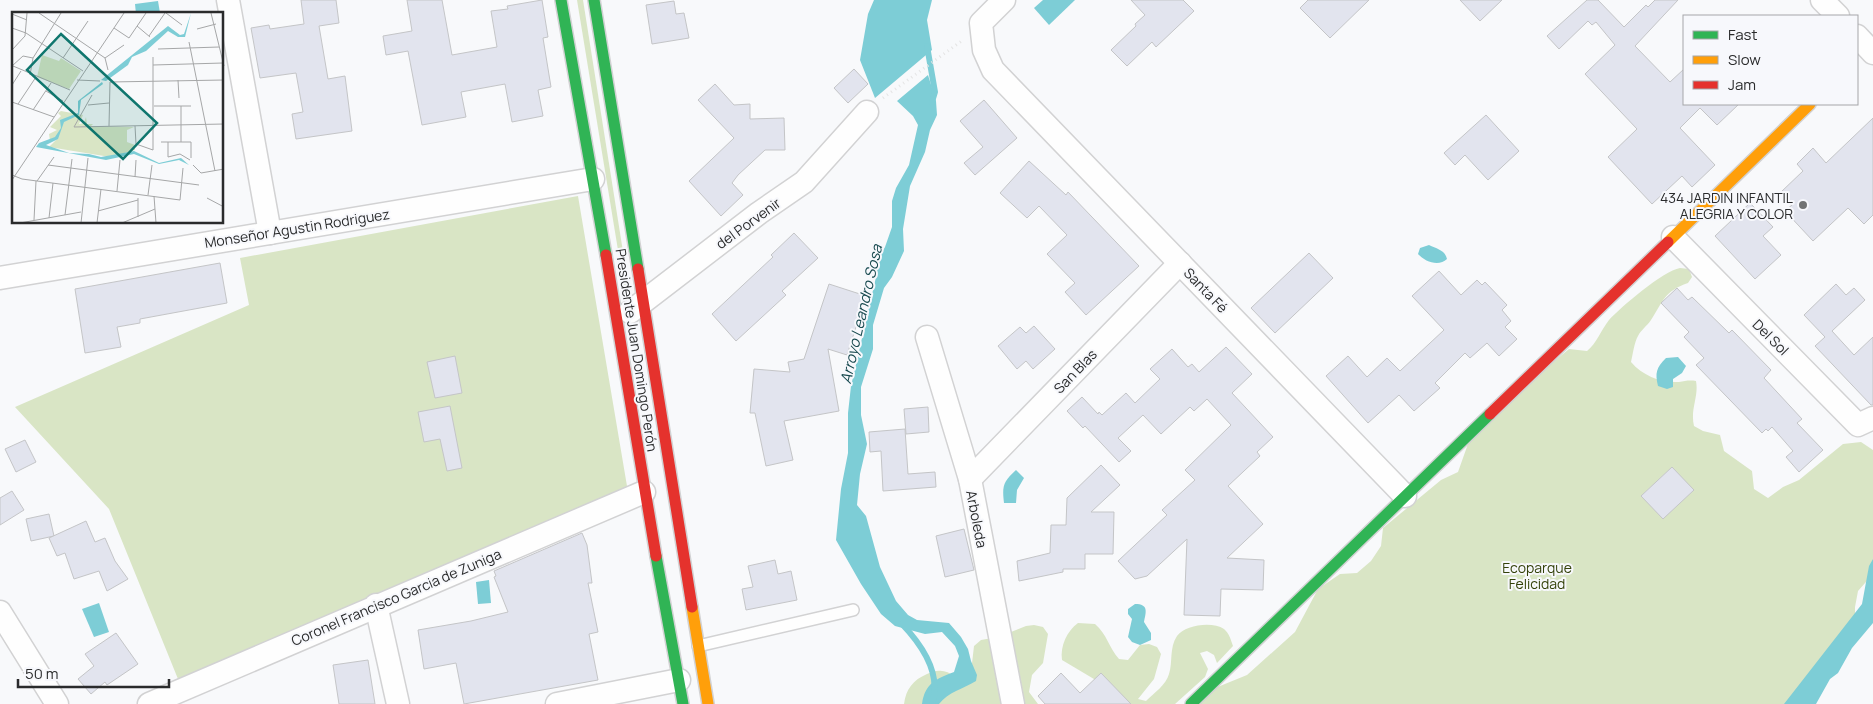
<svg xmlns="http://www.w3.org/2000/svg" width="1873" height="704" font-family="Manrope,sans-serif">
	<rect width="100%" height="100%" fill="#f8f9fb"/>
	<g fill="#d9e5c5" fill-rule="evenodd">
		<polygon points="577,0 583,0 631,302 626,299"/>
		<polygon points="578,196 628,492 178,679 109,509 15,407 249,305 240,258"/>
		<path d="M1680 268 1689 269 1692 277 1688 283C1664 291 1663 302 1651 320 1647 326 1641 330 1638 336 1634 343 1633 354 1631 362 1643 376 1661 383 1679 382 1685 381 1689 380 1696 381 1699 397 1690 409 1694 426L1703 431 1720 435 1724 451 1752 471 1754 489 1768 498 1783 487 1799 480 1843 444 1861 442 1873 450V574L1858 591 1855 607V623L1786 704H1186L1220 686 1247 675 1295 632 1318 589 1340 574 1357 573 1371 561 1381 546 1383 528 1441 480 1458 472 1474 427 1569 349 1587 351C1597 343 1601 330 1609 320 1621 307 1663 271 1680 268ZM1672 467 1693 490 1641 496Z"/>
		<path d="M1078 623 1095 624C1107 634 1109 648 1119 659L1128 660 1140 645 1149 644 1157 647 1161 654 1154 679 1138 699 1146 701C1154 693 1166 685 1169 674 1173 662 1169 648 1177 636 1185 625 1212 621 1224 629 1229 633 1231 640 1233 646L1217 663 1214 655 1207 651 1200 653 1208 669 1205 677 1175 704H1113L1099 682 1062 660C1060 646 1067 631 1078 623Z"/>
		<path d="M1034 625 1043 627 1048 634 1043 663 1032 675 1029 692 1038 704H904C906 689 913 680 927 674 932 672 937 670 942 671 947 671 952 675 957 677L971 672 974 646 981 640 998 637 1026 626Z"/>
	</g>
	<g fill="#7dcdd6">
		<polygon points="874,0 932,0 927,20 932,50 875,98 860,60 868,14"/>
		<polygon points="1043,0 1075,0 1049,25 1034,8"/>
		<polygon points="158,1 160,13 136,14 135,4"/>
		<path d="M928 75 936 101 937 115 930 130 925 152 910 186 903 229 904 251 892 277 884 288 873 325V349L861 387V415L867 444 860 474 857 505 866 516 880 567 896 601 908 615 917 620 949 623 961 637 968 649 971 661 977 675 976 681C963 689 948 692 939 704H922C925 683 936 679 954 672L959 656 955 646 942 632 925 634 895 626 881 614 861 584 836 540 841 489 848 453V413L851 386 876 277 878 260 885 247 892 227V201L896 188 909 165 918 125 913 116 897 101Z"/>
		<path d="M1429 245C1437 249 1445 250 1447 259 1439 267 1425 262 1418 254L1420 248Z"/>
		<path d="M1678 357 1686 366 1682 373 1673 379V387L1667 389 1658 386C1655 373 1656 368 1666 358Z"/>
		<path d="M1016 470 1024 478 1017 490 1016 503H1004C1002 486 1003 482 1016 470Z"/>
		<polygon points="1873,559 1873,623 1852,648 1838,673 1830,679 1816,704 1784,704 1862,604 1869,566"/>
		<polygon points="489,580 491,603 478,604 476,582"/>
		<polygon points="99,603 109,632 94,637 82,609"/>
		<path d="M1135 604C1149 604 1146 612 1144 622L1151 633V640L1140 645 1132 642 1128 637 1132 619 1128 614V609Z"/>
	</g>
	<g fill="none" stroke-linecap="round" stroke-linejoin="round">
		<g stroke="#7dcdd6" stroke-width="6">
			<polyline points="927,46 935,92 932,102"/>
			<path d="M902 624C922 645 942 674 932 704"/>
		</g>
	</g>
	<g fill="#e2e4ee" stroke="#c4c5c7">
		<polygon points="301,0 336,0 339,23 319,26 328,79 345,76 352,131 296,139 292,114 303,112 296,73 260,78 251,28 269,25 270,29 304,24"/>
		<polygon points="407,0 442,0 452,55 497,47 491,11 508,9 507,6 542,0 548,37 543,38 551,87 538,90 543,116 512,122 505,84 461,92 466,117 422,125 408,51 386,55 383,36 412,31"/>
		<polygon points="1131,0 1183,0 1194,11 1156,47 1152,42 1127,66 1111,50 1136,26 1135,24 1145,15"/>
		<polygon points="1308,0 1369,0 1330,38 1300,8"/>
		<polygon points="1460,0 1502,0 1480,21"/>
		<polygon points="1587,0 1598,0 1624,27 1646,5 1648,7 1655,0 1678,0 1635,46 1670,82 1684,69 1684,104 1739,104 1717,125 1700,108 1680,128 1715,165 1692,187 1682,176 1652,204 1608,157 1637,129 1585,74 1615,45 1596,22 1592,25 1588,21 1559,49 1547,36"/>
		<polygon points="674,1 676,14 684,13 689,38 652,44 646,5"/>
		<polygon points="854,69 868,84 848,103 834,88"/>
		<polygon points="715,84 734,105 750,104 750,119 784,118 785,150 765,150 738,175 732,183 743,195 721,216 689,181 734,138 698,100"/>
		<polygon points="984,100 1017,138 975,175 964,163 983,147 960,121"/>
		<polygon points="1486,115 1519,151 1488,180 1465,155 1455,165 1444,153"/>
		<polygon points="1873,118 1873,215 1864,224 1848,208 1813,241 1785,211 1793,204 1781,192 1803,171 1797,164 1813,148 1826,163"/>
		<polygon points="1029,161 1066,195 1068,192 1139,266 1086,315 1065,292 1075,283 1047,254 1067,235 1039,206 1027,218 1000,193"/>
		<polygon points="1750,203 1773,227 1763,236 1781,255 1755,279 1715,236"/>
		<polygon points="794,233 818,258 782,291 786,295 736,341 712,314 773,257 771,255"/>
		<polygon points="1309,253 1333,278 1275,333 1251,308"/>
		<polygon points="220,263 227,303 140,319 140,323 117,327 121,347 85,353 75,289"/>
		<polygon points="1439,271 1461,295 1477,280 1482,285 1485,282 1507,305 1502,310 1511,321 1505,327 1517,339 1499,356 1487,343 1470,358 1465,353 1435,383 1440,388 1414,411 1399,395 1368,423 1326,376 1348,356 1367,377 1387,358 1400,371 1444,330 1412,296"/>
		<polygon points="829,284 866,296 847,355 828,349 839,411 784,421 793,460 766,466 755,413 750,413 754,369 790,372 788,362 804,359"/>
		<polygon points="1836,284 1846,295 1854,288 1865,300 1832,331 1854,355 1873,337 1873,405 1871,405 1815,346 1825,337 1804,315"/>
		<polygon points="1677,288 1688,300 1692,297 1729,333 1732,330 1771,370 1764,378 1802,419 1797,423 1823,450 1799,472 1786,457 1793,451 1772,427 1768,431 1766,429 1762,433 1696,365 1704,358 1684,337 1689,332 1661,303"/>
		<polygon points="1034,326 1055,349 1033,369 1026,361 1017,369 998,346 1020,327 1026,333"/>
		<polygon points="1226,347 1252,374 1232,393 1273,437 1257,452 1260,456 1228,486 1263,524 1227,558 1264,560 1263,590 1221,589 1220,616 1184,615 1187,539 1147,576 1135,579 1118,561 1167,515 1162,510 1195,480 1185,470 1231,425 1207,399 1194,411 1190,407 1161,434 1143,415 1118,438 1131,451 1119,462 1085,426 1083,428 1067,411 1082,397 1098,414 1099,412 1102,415 1126,393 1135,403 1160,379 1150,369 1172,349 1188,367 1192,364 1199,372"/>
		<polygon points="455,356 462,393 435,398 427,362"/>
		<polygon points="450,406 462,468 447,471 440,439 424,442 418,412"/>
		<polygon points="928,407 929,432 906,434 904,409"/>
		<polygon points="905,429 908,474 935,472 936,487 883,491 881,451 870,452 869,432"/>
		<polygon points="25,440 36,462 16,472 5,449"/>
		<polygon points="1101,465 1120,485 1091,512 1114,512 1113,554 1085,554 1085,569 1063,569 1063,572 1019,581 1017,561 1050,553 1051,525 1066,525 1067,498"/>
		<polygon points="1672,467 1694,490 1663,519 1641,496"/>
		<polygon points="12,491 24,510 0,525 0,498"/>
		<polygon points="49,514 54,536 31,541 26,519"/>
		<polygon points="86,521 95,542 105,538 115,561 128,579 107,591 99,571 74,579 65,553 57,556 49,538"/>
		<polygon points="964,529 974,570 945,577 936,536"/>
		<polygon points="582,533 587,545 592,583 588,583 598,632 589,634 598,680 464,704 456,663 424,669 418,630 471,621 508,612 494,577 496,576 494,571"/>
		<polygon points="775,560 778,574 791,571 797,600 746,610 742,589 753,587 748,566"/>
		<polygon points="116,633 138,664 107,685 105,682 91,694 78,679 94,666 85,654"/>
		<polygon points="368,660 375,704 339,704 333,665"/>
		<polygon points="1061,673 1080,693 1101,673 1131,704 1045,704 1038,696"/>
	</g>
	<g fill="none" stroke-linecap="round" stroke-linejoin="round">
		<defs>
			<polyline id="lane" points="698,646 853,610"/>
			<g id="street">
				<polyline points="228,0 270,233"/>
				<polyline points="1004,0 981,23 984,50 993,70 1405,496"/>
				<polyline points="1822,0 1838,16"/>
				<polyline points="1857,36 1873,53"/>
				<polyline points="1673,237 1858,425 1873,418"/>
				<polyline points="0,278 593,179"/>
				<polyline points="630,312 759,213 804,182 867,112"/>
				<polyline points="927,337 970,479 1013,704"/>
				<polyline points="970,479 1180,263"/>
				<polyline points="376,605 398,704"/>
				<polyline points="0,612 57,704"/>
				<polyline points="149,704 644,492"/>
				<polyline points="557,704 679,680"/>
			</g>
			<g id="fast">
				<polyline points="561,0 606,255"/>
				<polyline points="594,0 638,269"/>
				<polyline points="656,556 683,704"/>
				<polyline points="1191,704 1490,414"/>
			</g>
			<g id="slow">
				<polyline points="1668,242 1810,104"/>
				<polyline points="692,607 708,704"/>
			</g>
			<g id="jam">
				<polyline points="606,255 656,556"/>
				<polyline points="638,269 692,607"/>
				<polyline points="1490,414 1668,242"/>
			</g>
		</defs>
		<use href="#lane" stroke="#d2d2d3" stroke-width="14"/>
		<use href="#street" stroke="#d2d2d3" stroke-width="25"/>
		<use href="#fast" stroke="#d2d2d3" stroke-width="14"/>
		<use href="#slow" stroke="#d2d2d3" stroke-width="14"/>
		<use href="#jam" stroke="#d2d2d3" stroke-width="14"/>
		<polyline stroke="#e4e4e4" stroke-width="3" stroke-dasharray="1 4" stroke-linecap="butt" points="883,98 963,40"/>
		<use href="#lane" stroke="#fefefe" stroke-width="11"/>
		<use href="#street" stroke="#fefefe" stroke-width="22"/>
		<use href="#fast" stroke="#30b455" stroke-width="11"/>
		<use href="#slow" stroke="#ff9f0a" stroke-width="11"/>
		<use href="#jam" stroke="#e5322d" stroke-width="11"/>
	</g>
	<circle fill="#727374" stroke="#f7f8fc" stroke-width="2" cx="1803" cy="205" r="5"/>
	<g text-anchor="middle" dominant-baseline="central" stroke-width="4" stroke-linejoin="round" paint-order="stroke">
		<g font-size="14" fill="#2a2b2c" stroke="#f7f8fc" text-anchor="end">
			<text x="1793" y="197">434 JARDIN INFANTIL<tspan x="1793" dy="16">ALEGRIA Y COLOR</tspan></text>
		</g>
		<g font-size="14" fill="#2a2b2c" stroke="#f7f8fc">
			<text transform="translate(748 223) rotate(-36)">del Porvenir</text>
			<text transform="translate(297 228) rotate(-9)">Monseñor Agustin Rodriguez</text>
			<text transform="translate(1206 290) rotate(46)">Santa Fé</text>
			<text transform="translate(1771 337) rotate(45)">Del Sol</text>
			<text transform="translate(637 350) rotate(81)">Presidente Juan Domingo Perón</text>
			<text transform="translate(1075 371) rotate(-46)">San Blas</text>
			<text transform="translate(977 519) rotate(79)">Arboleda</text>
			<text transform="translate(396 597) rotate(-23)">Coronel Francisco Garcia de Zuniga</text>
		</g>
		<g font-size="14" fill="#34420a" stroke="#f7f8fc">
			<text x="1537" y="567">Ecoparque<tspan x="1537" dy="16">Felicidad</tspan></text>
		</g>
		<g font-size="15" font-style="italic" fill="#17494e" stroke="#f7f8fc">
			<text transform="translate(861 314) rotate(-77)">Arroyo Leandro Sosa</text>
		</g>
	</g>
	<g transform="translate(12 12)">
		<rect width="211" height="211" fill="#f8f9fb"/>
		<path d="M30 43 47 49 49 46 69 59 57 77 25 65ZM49 99 71 103 67 112 72 111 74 105 75 112H81L79 114 122 115 115 118V130L123 133V138L98 145 37 135 45 127 38 129 37 122 45 118 38 115 49 104 46 101Z" fill="#d9e5c5"/>
		<path d="M179 1 173 25H166L156 19 134 39 120 45 116 53 94 69 89 68 156 14 168 23 172 22ZM90 70 91 72 69 88 67 103 52 110 46 127 34 133 57 141 77 142 89 145 122 139 147 151 169 146 177 153 167 148 147 152 122 142 94 148 24 135 27 131 43 125 49 116 48 108 66 101V89Z" fill="#7dcdd6"/>
		<path fill="none" stroke="#a6a7a8" stroke-width="1" d="M27 1 93 46 96 58M154 1 170 13M199 1 212 54M0 2 15 8M125 14 138 25M0 16 14 21 71 59M102 16 117 26 134 1M185 17 204 12M137 24 153 1M177 30 203 159M146 37 207 35M0 38 13 24 15 1M51 46 76 9M93 46 112 33M141 53 211 51M0 54 11 44 21 46M1 54 58 78M18 63 21 46 49 1M65 68 88 69M166 68 167 86M0 73 9 59M34 79 51 89M0 90 42 105M6 92 24 65M76 93 97 91M142 94H179M169 94V130M21 98 39 71M97 114 98 70 212 68M123 114 124 132 141 138V45M62 115 212 112M62 115 80 83M149 130H179V146M156 130V145L168 142 178 148M36 153 187 173M181 153 189 161 212 157M0 163 10 167 168 188 171 156M123 165 124 148M0 168 112 1M25 169 42 145M105 179 108 148M136 183 140 153M142 184 144 211M126 186V205M195 186 212 195M86 199 126 188M53 203 60 147M37 206 41 171M22 208 24 169M8 211 69 200M69 211 76 146M85 211 89 177M110 211 143 197"/>
		<path fill="#0f766e" fill-opacity="0.15" stroke="#0f766e" stroke-width="2.5" d="M49 22 145 111 111 147 15 58Z"/>
		<rect width="211" height="211" fill="none" stroke="#2a2b2c" stroke-width="2.5"/>
	</g>
	<rect x="1683" y="15" width="175" height="90" fill="#f7f8fc" stroke="#a5a6a9"/>
	<rect x="1693" y="31" width="25" height="8" fill="#30b455" stroke="#a5a6a9"/>
	<text x="1728" y="40" font-size="15" fill="#2a2b2c">Fast</text>
	<rect x="1693" y="56" width="25" height="8" fill="#ff9f0a" stroke="#a5a6a9"/>
	<text x="1728" y="65" font-size="15" fill="#2a2b2c">Slow</text>
	<rect x="1693" y="81" width="25" height="8" fill="#e5322d" stroke="#a5a6a9"/>
	<text x="1728" y="90" font-size="15" fill="#2a2b2c">Jam</text>
	<path d="M18 679v8h151v-8" fill="none" stroke="#2a2b2c" stroke-width="2.5"/>
	<text x="25" y="679" font-size="15" fill="#2a2b2c" stroke="#f7f8fc" stroke-width="4" paint-order="stroke">50 m</text>
</svg>
